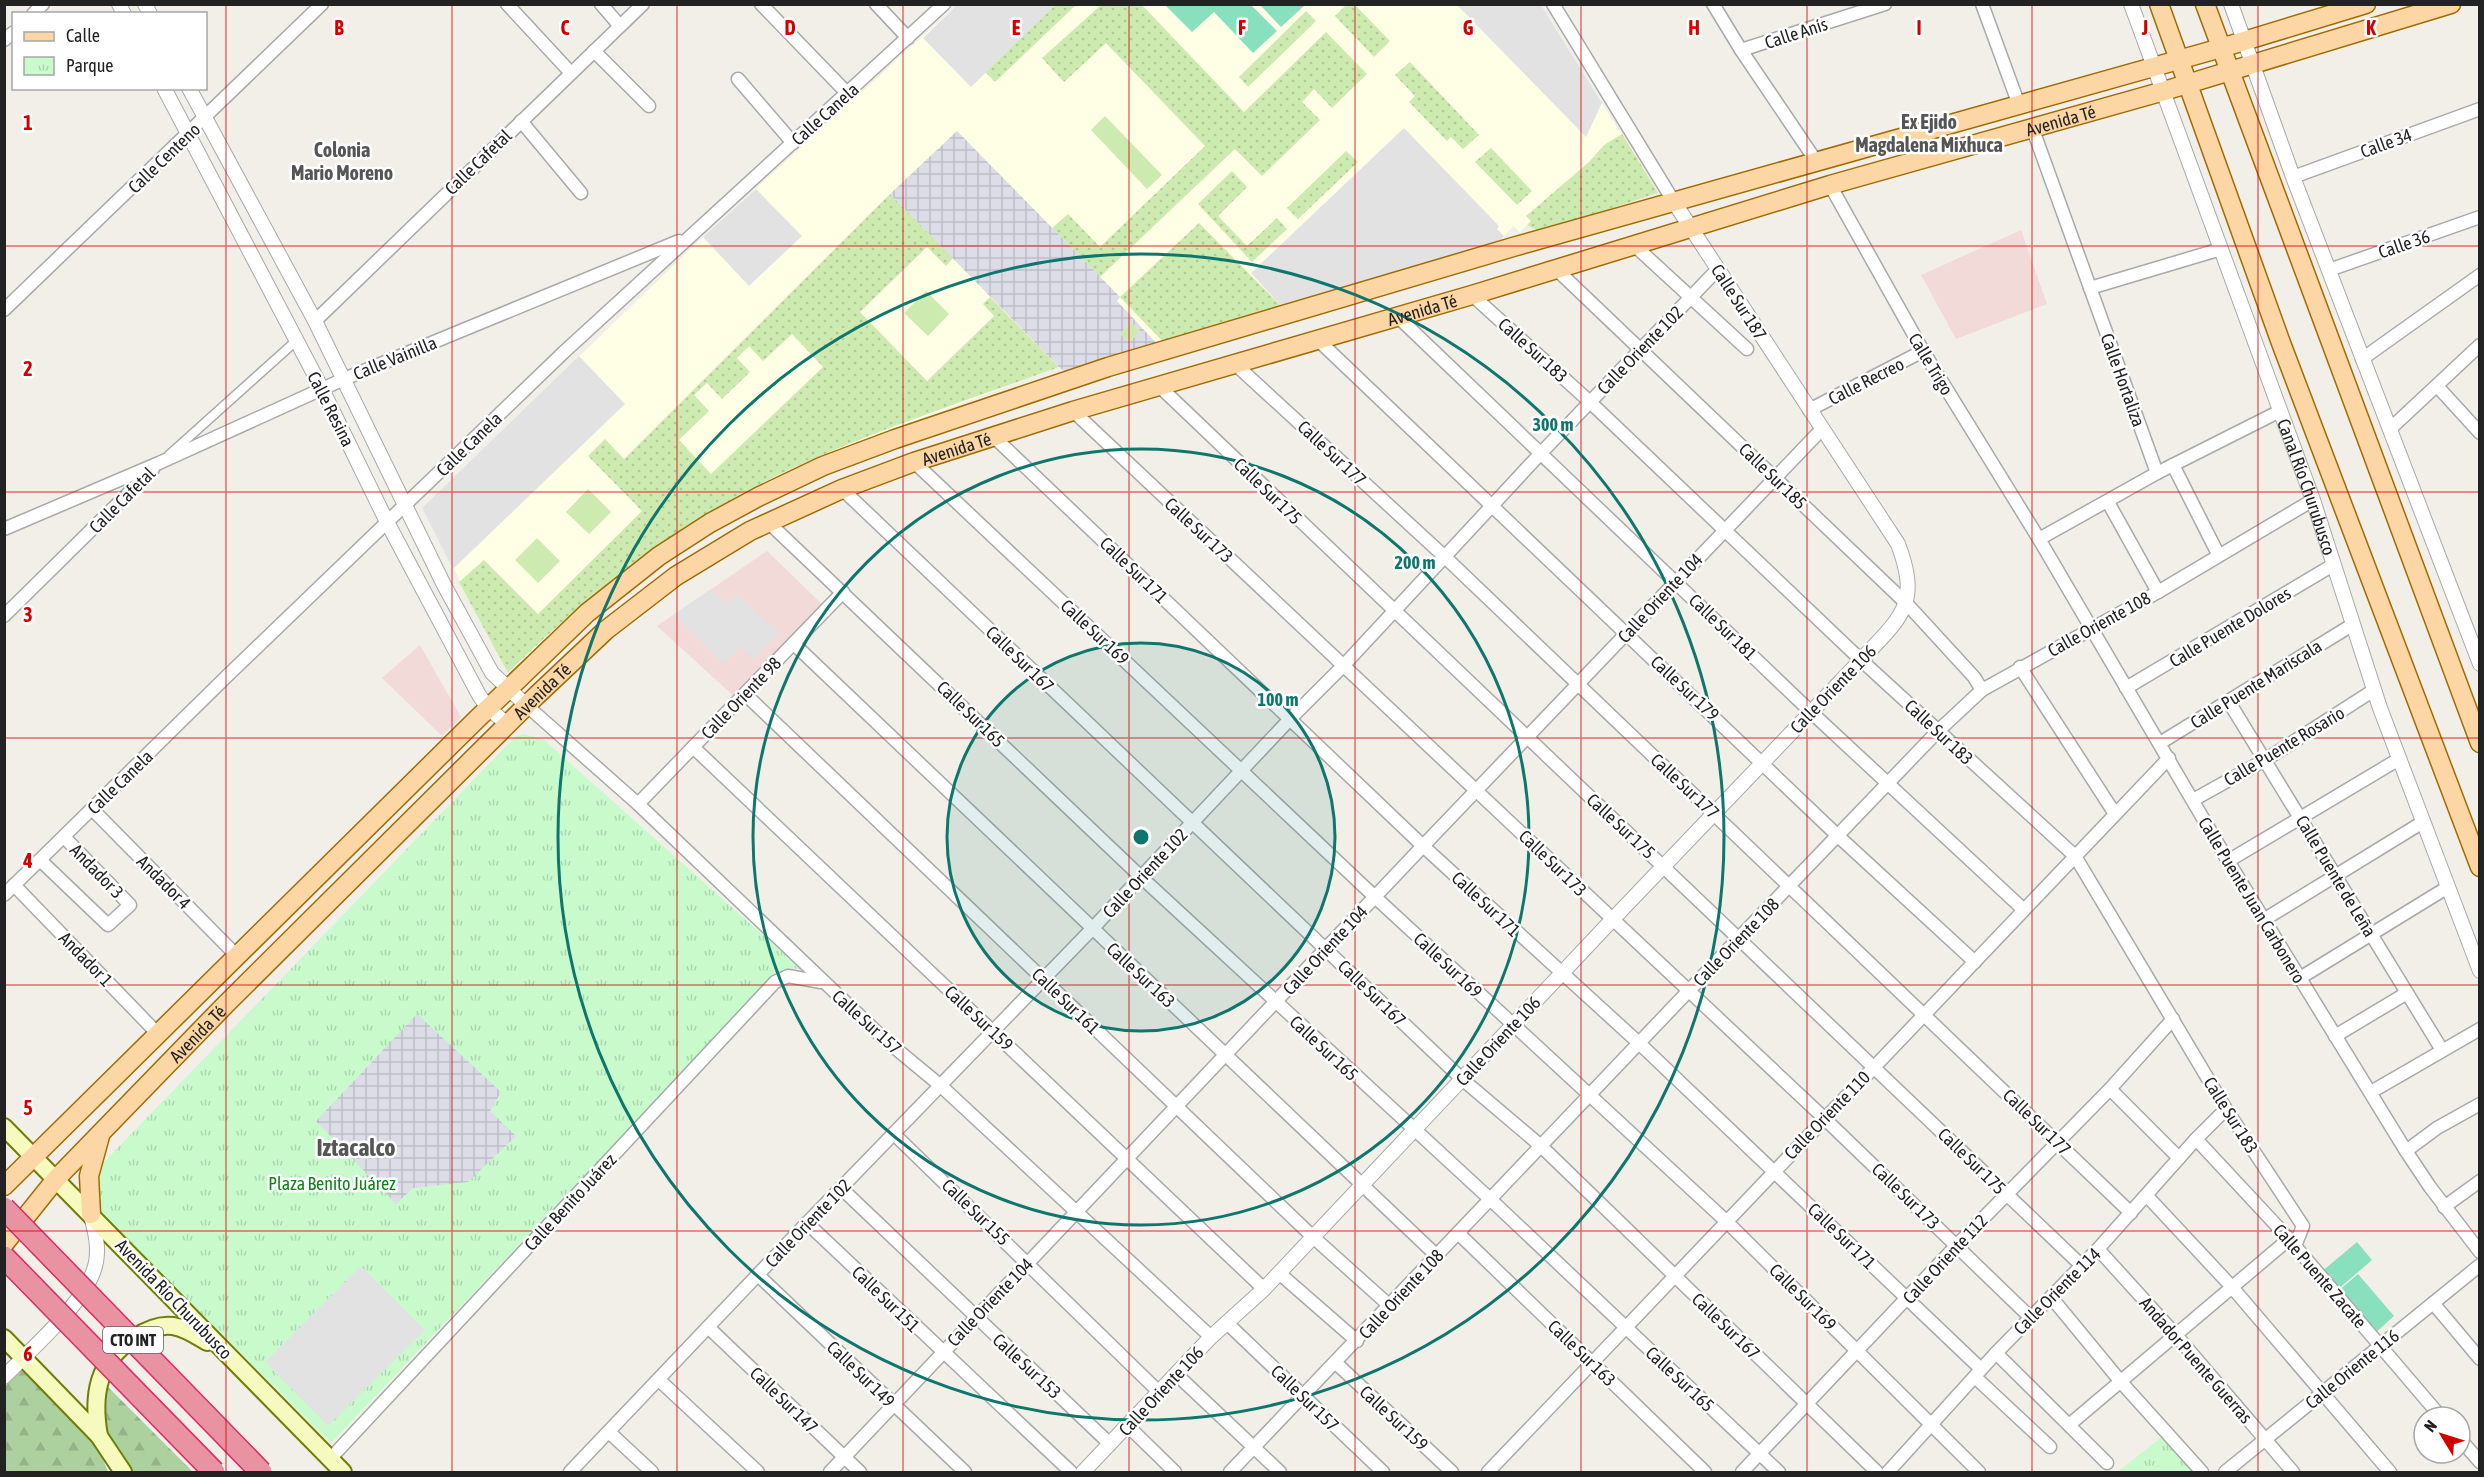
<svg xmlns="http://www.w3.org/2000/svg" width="2484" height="1477" font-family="'Asap Condensed',sans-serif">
	<defs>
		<pattern id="grass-dots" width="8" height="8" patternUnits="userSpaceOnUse" patternTransform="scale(1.5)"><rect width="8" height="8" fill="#cdebb0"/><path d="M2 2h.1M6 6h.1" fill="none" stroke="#b0c997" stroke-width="1.8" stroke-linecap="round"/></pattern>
		<pattern id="forest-firs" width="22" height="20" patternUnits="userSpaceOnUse" patternTransform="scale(1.5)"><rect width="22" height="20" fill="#add19e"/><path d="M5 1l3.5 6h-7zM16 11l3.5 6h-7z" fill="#95b388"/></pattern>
		<pattern id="park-tufts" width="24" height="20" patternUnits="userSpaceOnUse" patternTransform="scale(1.5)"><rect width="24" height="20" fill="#c8facc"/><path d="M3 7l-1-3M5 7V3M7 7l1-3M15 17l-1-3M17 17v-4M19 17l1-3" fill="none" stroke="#acd6af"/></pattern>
		<pattern id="plaza-grid" width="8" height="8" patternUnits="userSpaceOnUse" patternTransform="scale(1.5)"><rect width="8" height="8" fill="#dddde8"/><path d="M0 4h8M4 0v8" fill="none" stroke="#bdbdc7"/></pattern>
	</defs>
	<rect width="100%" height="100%" fill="#f2efe9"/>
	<g fill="#f2dad9">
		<polygon points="2021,230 2047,304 1956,339 1921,275"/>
		<polygon points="767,551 826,608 738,700 657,626"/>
		<polygon points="420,645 461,717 442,736 382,678"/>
	</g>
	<polygon fill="#ffffe5" points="957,5 1541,5 1658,193 1540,232 1527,225 1520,232 1513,226 1501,241 1160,347 1093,337 1059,367 810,460 733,498 702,516 615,576 508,673 422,508 703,237"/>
	<g fill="url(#grass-dots)" fill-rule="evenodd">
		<polygon points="1141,4 1244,112 1326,32 1367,74 1332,108 1314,89 1302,102 1320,120 1262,176 1235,149 1100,277 1052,228 1068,214 1100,247 1205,146 1106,43 1064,82 1042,58 1101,5"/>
		<polygon points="1055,5 1076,5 995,82 985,72"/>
		<polygon points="1346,5 1355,5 1390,41 1374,57 1335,16"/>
		<polygon points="1306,11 1316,21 1248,87 1239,77"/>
		<polygon points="1410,62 1479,135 1463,149 1451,137 1447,141 1409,102 1415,96 1395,75"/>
		<polygon points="1622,134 1658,193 1540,232 1527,225 1531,221 1526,216 1589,162 1604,145"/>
		<polygon points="1491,148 1532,191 1517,205 1475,162"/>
		<polygon points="1346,151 1358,162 1298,219 1287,208"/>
		<polygon points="1232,171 1247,187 1218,216 1247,246 1277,218 1287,229 1252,262 1198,204"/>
		<path d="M890 194 953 258 946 266 927 247 860 312 927 381 994 316 983 304 990 297 1059 367C961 403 859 435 766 481 669 529 585 597 508 673L459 582 484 560 538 614 642 511 588 456 605 439 624 459ZM792 334 823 367 711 474 679 440 709 411 694 395 707 383 722 399 750 372 737 358 749 346 763 361Z"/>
		<polygon points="1199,223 1284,309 1166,345 1120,297"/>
	</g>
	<g fill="url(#forest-firs)">
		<polygon points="20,1369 96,1442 108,1472 5,1472 5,1387"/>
		<polygon points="102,1381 193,1472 132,1472 93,1425"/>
	</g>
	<g fill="url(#park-tufts)">
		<polygon points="524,734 544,740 801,969 791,968 771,979 331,1443 95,1208 94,1180 104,1162 515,737"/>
		<polygon points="2162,1437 2194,1472 2117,1472"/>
	</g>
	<g fill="#cdebb0">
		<polygon points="1105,116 1162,175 1147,189 1091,130"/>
		<polygon points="926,291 949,314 928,336 904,313"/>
		<polygon points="1131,322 1140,331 1130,343 1120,334"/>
		<polygon points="588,489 611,512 589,534 566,512"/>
		<polygon points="537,538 560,561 538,583 515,560"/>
	</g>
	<g fill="#88e0be">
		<polygon points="1165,5 1251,5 1277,31 1253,53 1214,12 1192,32"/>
		<polygon points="1260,5 1305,5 1281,27"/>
		<polygon points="2357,1242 2372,1260 2336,1291 2320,1273"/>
		<polygon points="2358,1274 2394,1316 2372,1336 2336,1293"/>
	</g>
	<g fill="#e2e2e2">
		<polygon points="957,5 957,4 1055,5 971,87 923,38"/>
		<polygon points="1457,5 1541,5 1602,103 1586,137"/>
		<polygon points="1404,128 1499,226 1497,229 1504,236 1501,241 1284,309 1251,273"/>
		<polygon points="756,189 802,236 749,286 703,237"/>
		<polygon points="579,356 625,404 453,569 422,508"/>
		<polygon points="711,589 727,603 737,595 779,633 754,659 741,647 724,663 673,615"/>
		<polygon points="361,1266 425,1330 328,1426 265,1362"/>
	</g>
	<g fill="url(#plaza-grid)" fill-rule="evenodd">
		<path d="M957 131 1120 297 1117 301 1160 347 1071 376 1059 367 890 194ZM1131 322 1140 331 1130 342 1120 334Z"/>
		<polygon points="417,1014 501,1092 490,1111 516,1136 468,1182 413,1188 396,1204 316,1121"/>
	</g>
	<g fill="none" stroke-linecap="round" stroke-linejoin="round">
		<defs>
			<polyline id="pedestrian" points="169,455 296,341"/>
			<g id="minor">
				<polyline points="507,4 571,73"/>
				<polyline points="601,4 620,26"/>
				<polyline points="761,4 848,94"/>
				<polyline points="876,4 908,38"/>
				<polyline points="1553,4 1674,202"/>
				<polyline points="1713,4 1741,50 1816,161"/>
				<polyline points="1982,4 2019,105"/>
				<polyline points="33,14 43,4"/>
				<polyline points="4,40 14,32"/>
				<polyline points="1741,50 1885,4"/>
				<polyline points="594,51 649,106"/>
				<polyline points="738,79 793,143"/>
				<polyline points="521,121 581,193"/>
				<polyline points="2032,127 2157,473"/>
				<polyline points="2293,177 2480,109"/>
				<polyline points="1830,185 1923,351 2039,539 2228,861 2406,1151 2430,1187 2480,1252"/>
				<polyline points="1635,246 1747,349"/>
				<polyline points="1556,269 1907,604 1974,677 1982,690"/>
				<polyline points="2329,270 2480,217"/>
				<polyline points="2090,288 2221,249"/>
				<polyline points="1472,295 1590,402 1861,660 2075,856 2226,1109 2303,1226 2295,1246"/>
				<polyline points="4,310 322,4"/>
				<polyline points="1398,317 1811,712 2024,910"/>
				<polyline points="315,321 643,4"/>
				<polyline points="1317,339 1838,836 1975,962"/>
				<polyline points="2362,359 2480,275"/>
				<polyline points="1235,364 1445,557 2131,1213"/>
				<polyline points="1159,386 2082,1266"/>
				<polyline points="2437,386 2480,433"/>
				<polyline points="1809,410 1923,351"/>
				<polyline points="1073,411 1824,1118 2030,1317"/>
				<polyline points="2390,429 2480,345"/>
				<polyline points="994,437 1423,846 1640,1044 1981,1369"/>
				<polyline points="914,462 1375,897 1726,1221 1979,1472"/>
				<polyline points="2173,465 2218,554"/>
				<polyline points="842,489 1462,1079 1541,1146 1877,1472"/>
				<polyline points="2108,502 2158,592"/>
				<polyline points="768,522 1141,877 1490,1199 1779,1472"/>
				<polyline points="4,529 159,463 344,379 679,241"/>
				<polyline points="2039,539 2157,473 2280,411"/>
				<polyline points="4,616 153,469"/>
				<polyline points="794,644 1437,1256"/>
				<polyline points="2020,667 2115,814"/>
				<polyline points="2126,688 2333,565"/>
				<polyline points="745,694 1313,1237 1390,1306"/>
				<polyline points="2229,702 2442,1050"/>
				<polyline points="526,705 638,804 883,1038 941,1086 1211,1337"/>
				<polyline points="2160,743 2352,625"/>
				<polyline points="693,747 1264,1289"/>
				<polyline points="2193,800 2265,760 2374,690"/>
				<polyline points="638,804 843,592"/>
				<polyline points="92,809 236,955"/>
				<polyline points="40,860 108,925 130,905 64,837"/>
				<polyline points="2228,861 2399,759"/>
				<polyline points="14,885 157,1033"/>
				<polyline points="4,895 226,677 564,352 944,4"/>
				<polyline points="2265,919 2423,822"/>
				<polyline points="2300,978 2448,887"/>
				<polyline points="2335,1036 2407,993"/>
				<polyline points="2110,1089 2179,1158"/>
				<polyline points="2371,1092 2480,1029"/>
				<polyline points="894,1134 1160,1393"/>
				<polyline points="2196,1139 2289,1239 2441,1417"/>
				<polyline points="2406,1151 2437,1128 2480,1104"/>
				<polyline points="841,1188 1110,1444"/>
				<polyline points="2147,1196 2231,1286 2390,1472"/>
				<polyline points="2444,1207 2480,1181"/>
				<polyline points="807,1223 1071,1472"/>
				<polyline points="1458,1233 1705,1472"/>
				<polyline points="2098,1249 2175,1334 2293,1472"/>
				<polyline points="1279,1273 1357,1341"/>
				<polyline points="758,1275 965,1472"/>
				<polyline points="2051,1297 2121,1382 2202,1472"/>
				<polyline points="2433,1303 2480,1359"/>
				<polyline points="1228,1324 1383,1472"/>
				<polyline points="708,1327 860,1472"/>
				<polyline points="1996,1353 2107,1463"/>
				<polyline points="1336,1363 1452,1472"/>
				<polyline points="1176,1374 1280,1472"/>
				<polyline points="1975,1377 2050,1447"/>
				<polyline points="659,1380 758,1472"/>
				<polyline points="2069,1425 2289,1239"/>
				<polyline points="1128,1426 1175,1472"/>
				<polyline points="609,1432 652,1472"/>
				<polyline points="2460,1439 2480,1462"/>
				<polyline points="330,1459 775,982 788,976 821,982"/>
				<polyline points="570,1472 807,1223 1092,929 1290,719 1344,665 1541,453 1717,270"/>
				<polyline points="830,1472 1423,846 1822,429"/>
				<polyline points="1230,1472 1739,938 1938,731 1982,690 2158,592 2313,500"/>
				<polyline points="1488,1472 2169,758"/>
				<polyline points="1742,1472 1957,1245 2110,1089 2173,1019"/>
				<polyline points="1888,1472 1996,1353 2098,1249 2196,1139 2226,1109"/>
				<polyline points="2225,1472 2480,1265"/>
			</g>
			<g id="tertiary">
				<polyline points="119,4 124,14"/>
				<polyline points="145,4 150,14"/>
				<path id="s1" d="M2131 4 2313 500 2380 708 2480 971"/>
				<polyline points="2231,4 2293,177 2480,664"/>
				<polyline points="164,88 322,389 387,522 479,695 488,708 507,724"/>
				<polyline points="189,88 315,321 444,585 492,673 526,705"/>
				<path d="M4 1377C31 1349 90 1299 96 1262 99 1246 95 1231 91 1216"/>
				<path d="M1083 1472 1211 1337 1264 1289 1313 1237 1612 920 1861 660C1901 617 1921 605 1898 544L1674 202"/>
			</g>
			<g id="secondary">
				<polyline points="4,1127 343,1472"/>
				<polyline points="4,1338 99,1436 123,1472"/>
				<path d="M99 1436C92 1396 97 1361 134 1338 146 1330 159 1324 173 1326 186 1328 197 1336 207 1342"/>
			</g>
			<g id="primary">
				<polyline points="2159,4 2281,343 2480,867"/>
				<polyline points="2205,4 2480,743"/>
				<polyline points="4,1186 476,720 587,613 659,556 710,523 760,496 823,466 895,439 1108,367 1513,247 2221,48 2366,4"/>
				<polyline points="91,1214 89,1176 100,1136"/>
				<path id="s2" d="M4 1244 56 1179 226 1004 536 696 606 630 676 576 750 531 842 489 914 462 1073 411 1472 295 1830 185 2164 91 2451 4"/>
			</g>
		</defs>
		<use href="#pedestrian" stroke="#a9a9a9" stroke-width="11"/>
		<use href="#minor" stroke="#a9a9a9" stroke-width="15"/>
		<use href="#tertiary" stroke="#a9a9a9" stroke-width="16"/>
		<use href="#secondary" stroke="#707d05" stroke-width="20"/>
		<use href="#primary" stroke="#a06b00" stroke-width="21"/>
		<use href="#pedestrian" stroke="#fff" stroke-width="8"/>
		<use href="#minor" stroke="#fff" stroke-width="12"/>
		<use href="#tertiary" stroke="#fff" stroke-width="14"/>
		<use href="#secondary" stroke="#f7fabf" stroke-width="16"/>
		<use href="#primary" stroke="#fcd6a4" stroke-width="18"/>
		<defs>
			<g id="motorway-bridge">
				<polyline points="4,1208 261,1472"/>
				<polyline points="4,1257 214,1472"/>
			</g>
		</defs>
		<use href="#motorway-bridge" stroke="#dc2a67" stroke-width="24" stroke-linecap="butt"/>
		<use href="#motorway-bridge" stroke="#e892a2" stroke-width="21"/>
	</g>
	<path fill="none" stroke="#d40000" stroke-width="1.5" stroke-opacity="0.55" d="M226 4V1472M452 4V1472M677 4V1472M903 4V1472M1129 4V1472M1355 4V1472M1581 4V1472M1807 4V1472M2032 4V1472M2258 4V1472M4 246H2480M4 492H2480M4 738H2480M4 985H2480M4 1231H2480"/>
	<circle cx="1141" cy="837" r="194" fill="#0f766e" fill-opacity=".12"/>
	<g fill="none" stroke="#0f766e" stroke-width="3">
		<circle cx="1141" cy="837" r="194"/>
		<circle cx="1141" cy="837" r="388"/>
		<circle cx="1141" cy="837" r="583"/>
	</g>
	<g text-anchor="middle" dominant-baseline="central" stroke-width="5" stroke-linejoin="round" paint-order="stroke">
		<rect fill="#fff" stroke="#646464" stroke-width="1.5" x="103" y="1327" width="60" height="26" rx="4.5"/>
		<g font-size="16" font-weight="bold" fill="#222">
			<text x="133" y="1340">CTO INT</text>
		</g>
		<g font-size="18" fill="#222" stroke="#fff">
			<text transform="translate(1796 33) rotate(-18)">Calle Anís</text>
			<text transform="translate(825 114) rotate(-42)">Calle Canela</text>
			<text stroke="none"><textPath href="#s2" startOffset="2410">Avenida Té</textPath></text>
			<text transform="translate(2386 143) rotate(-20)">Calle 34</text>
			<text transform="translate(164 158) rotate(-44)">Calle Centeno</text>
			<text transform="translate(478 162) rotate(-44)">Calle Cafetal</text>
			<text transform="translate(2404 244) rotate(-19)">Calle 36</text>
			<text transform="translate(1739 302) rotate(57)">Calle Sur 187</text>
			<text stroke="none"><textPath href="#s2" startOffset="1744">Avenida Té</textPath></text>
			<text transform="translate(1533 350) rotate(42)">Calle Sur 183</text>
			<text transform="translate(1640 350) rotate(-46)">Calle Oriente 102</text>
			<text transform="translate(395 358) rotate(-22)">Calle Vainilla</text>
			<text transform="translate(1931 364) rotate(59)">Calle Trigo</text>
			<text transform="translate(2123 380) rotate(70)">Calle Hortaliza</text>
			<text transform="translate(1866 381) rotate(-27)">Calle Recreo</text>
			<text transform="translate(331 409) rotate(63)">Calle Resina</text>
			<text transform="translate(469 444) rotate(-44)">Calle Canela</text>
			<text stroke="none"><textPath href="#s2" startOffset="1258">Avenida Té</textPath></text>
			<text transform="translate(1332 453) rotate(43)">Calle Sur 177</text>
			<text transform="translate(1773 476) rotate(44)">Calle Sur 185</text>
			<text stroke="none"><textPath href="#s1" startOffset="514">Canal Río Churubusco</textPath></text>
			<text transform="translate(1268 491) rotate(44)">Calle Sur 175</text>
			<text transform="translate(122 500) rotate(-45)">Calle Cafetal</text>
			<text transform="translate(1199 530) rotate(43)">Calle Sur 173</text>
			<text transform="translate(1134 570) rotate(44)">Calle Sur 171</text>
			<text transform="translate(1660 598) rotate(-47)">Calle Oriente 104</text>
			<text transform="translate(2099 624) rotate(-29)">Calle Oriente 108</text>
			<text transform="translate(1723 627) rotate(44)">Calle Sur 181</text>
			<text transform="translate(2230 627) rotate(-31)">Calle Puente Dolores</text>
			<text transform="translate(1095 632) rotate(43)">Calle Sur 169</text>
			<text transform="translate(1020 659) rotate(44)">Calle Sur 167</text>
			<text transform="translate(2256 684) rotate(-32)">Calle Puente Mariscala</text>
			<text transform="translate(1685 688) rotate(43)">Calle Sur 179</text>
			<text transform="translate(1833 689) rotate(-46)">Calle Oriente 106</text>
			<text stroke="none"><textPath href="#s2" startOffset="772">Avenida Té</textPath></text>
			<text transform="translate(741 698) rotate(-46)">Calle Oriente 98</text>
			<text transform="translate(971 714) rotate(44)">Calle Sur 165</text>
			<text transform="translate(1939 732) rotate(43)">Calle Sur 183</text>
			<text transform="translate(2284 746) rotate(-31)">Calle Puente Rosario</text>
			<text transform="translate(120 782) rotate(-44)">Calle Canela</text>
			<text transform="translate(1685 786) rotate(43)">Calle Sur 177</text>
			<text transform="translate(1621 826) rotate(43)">Calle Sur 175</text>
			<text transform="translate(1553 863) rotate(44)">Calle Sur 173</text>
			<text transform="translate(97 871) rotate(46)">Andador 3</text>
			<text transform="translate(1145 873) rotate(-47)">Calle Oriente 102</text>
			<text transform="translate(2336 876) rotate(59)">Calle Puente de Leña</text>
			<text transform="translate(164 882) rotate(45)">Andador 4</text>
			<text transform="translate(2252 900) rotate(59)">Calle Puente Juan Carbonero</text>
			<text transform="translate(1486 904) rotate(43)">Calle Sur 171</text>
			<text transform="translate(1736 942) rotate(-46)">Calle Oriente 108</text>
			<text transform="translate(1325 950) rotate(-47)">Calle Oriente 104</text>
			<text transform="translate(86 959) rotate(46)">Andador 1</text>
			<text transform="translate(1448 965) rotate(43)">Calle Sur 169</text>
			<text transform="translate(1141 975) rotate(43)">Calle Sur 163</text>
			<text transform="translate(1372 993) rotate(44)">Calle Sur 167</text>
			<text transform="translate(1066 1001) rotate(44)">Calle Sur 161</text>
			<text transform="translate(979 1018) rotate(43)">Calle Sur 159</text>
			<text transform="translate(867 1022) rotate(42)">Calle Sur 157</text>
			<text stroke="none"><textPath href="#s2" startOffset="286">Avenida Té</textPath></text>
			<text transform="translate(1498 1041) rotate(-47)">Calle Oriente 106</text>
			<text transform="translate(1324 1048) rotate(43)">Calle Sur 165</text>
			<text transform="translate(1827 1115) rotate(-46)">Calle Oriente 110</text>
			<text transform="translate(2231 1115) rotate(58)">Calle Sur 183</text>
			<text transform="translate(2037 1122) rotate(44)">Calle Sur 177</text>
			<text transform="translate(1972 1161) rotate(44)">Calle Sur 175</text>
			<text transform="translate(1906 1196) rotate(44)">Calle Sur 173</text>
			<text transform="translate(570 1202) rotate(-47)">Calle Benito Juárez</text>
			<text transform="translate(976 1212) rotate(44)">Calle Sur 155</text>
			<text transform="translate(808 1223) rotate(-46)">Calle Oriente 102</text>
			<text transform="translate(1842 1236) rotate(44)">Calle Sur 171</text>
			<text transform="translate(1945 1259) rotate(-47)">Calle Oriente 112</text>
			<text transform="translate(2320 1276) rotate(49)">Calle Puente Zacate</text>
			<text transform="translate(2057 1291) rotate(-45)">Calle Oriente 114</text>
			<text transform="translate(1401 1294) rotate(-47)">Calle Oriente 108</text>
			<text transform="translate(1803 1297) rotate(45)">Calle Sur 169</text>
			<text transform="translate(174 1299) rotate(46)">Avenida Río Churubusco</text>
			<text transform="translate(886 1299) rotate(44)">Calle Sur 151</text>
			<text transform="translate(990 1302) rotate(-46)">Calle Oriente 104</text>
			<text transform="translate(1726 1326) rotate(44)">Calle Sur 167</text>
			<text transform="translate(1582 1353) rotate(44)">Calle Sur 163</text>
			<text transform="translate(2196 1360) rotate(49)">Andador Puente Guerras</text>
			<text transform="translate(1027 1366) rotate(43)">Calle Sur 153</text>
			<text transform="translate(2352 1369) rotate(-39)">Calle Oriente 116</text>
			<text transform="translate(861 1374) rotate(44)">Calle Sur 149</text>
			<text transform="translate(1680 1379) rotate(43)">Calle Sur 165</text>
			<text transform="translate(1161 1391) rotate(-47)">Calle Oriente 106</text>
			<text transform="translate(1305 1398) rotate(44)">Calle Sur 157</text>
			<text transform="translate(784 1400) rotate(44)">Calle Sur 147</text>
			<text transform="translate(1394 1418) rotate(43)">Calle Sur 159</text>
		</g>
		<g font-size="18" fill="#0c8416" stroke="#fff">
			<text x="332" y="1183">Plaza Benito Juárez</text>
		</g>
		<g font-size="20" font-weight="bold" fill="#555" stroke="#fff">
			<text x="1929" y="121">Ex Ejido<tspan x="1929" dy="23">Magdalena Mixhuca</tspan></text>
			<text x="342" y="149">Colonia<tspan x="342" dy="23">Mario Moreno</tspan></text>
		</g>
		<g font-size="24" font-weight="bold" fill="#555" stroke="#fff">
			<text x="356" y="1147">Iztacalco</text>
		</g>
	</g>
	<g font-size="20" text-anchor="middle" font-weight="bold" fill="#d40000" stroke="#fff" stroke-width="5" stroke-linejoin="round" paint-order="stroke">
		<text x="339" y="35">B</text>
		<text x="565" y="35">C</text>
		<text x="790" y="35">D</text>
		<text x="1016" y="35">E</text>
		<text x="1242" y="35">F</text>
		<text x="1468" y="35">G</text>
		<text x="1694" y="35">H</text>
		<text x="1919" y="35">I</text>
		<text x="2145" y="35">J</text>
		<text x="2371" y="35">K</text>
		<text x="28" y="130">1</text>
		<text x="28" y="376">2</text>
		<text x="28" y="622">3</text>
		<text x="28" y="868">4</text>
		<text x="28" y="1115">5</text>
		<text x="28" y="1361">6</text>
	</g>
	<circle cx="1141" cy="837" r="9" fill="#0f766e" stroke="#fff" stroke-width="3"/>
	<g font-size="18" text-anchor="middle" font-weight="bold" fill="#0f766e" stroke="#fff" stroke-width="5" stroke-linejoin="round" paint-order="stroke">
		<text x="1553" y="431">300 m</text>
		<text x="1415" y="569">200 m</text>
		<text x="1278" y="706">100 m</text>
	</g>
	<rect width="2484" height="1477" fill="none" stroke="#222222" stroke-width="12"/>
	<rect x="12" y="12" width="195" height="78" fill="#ffffff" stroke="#a7a7a7" stroke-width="1.5"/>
	<rect x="24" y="32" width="30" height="9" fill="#fcd6a4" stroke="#a7a7a7" stroke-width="1.5"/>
	<text x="66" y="42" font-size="18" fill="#222222">Calle</text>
	<rect x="24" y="57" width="30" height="18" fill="url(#park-tufts)" stroke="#a7a7a7" stroke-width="1.5"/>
	<text x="66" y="72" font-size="18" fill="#222222">Parque</text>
	<g transform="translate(2442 1435) rotate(308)"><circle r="28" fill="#ffffff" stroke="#a7a7a7" stroke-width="1.5"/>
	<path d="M0-4.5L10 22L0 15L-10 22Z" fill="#d40000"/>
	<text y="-9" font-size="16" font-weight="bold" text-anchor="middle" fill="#222222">N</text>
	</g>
</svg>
